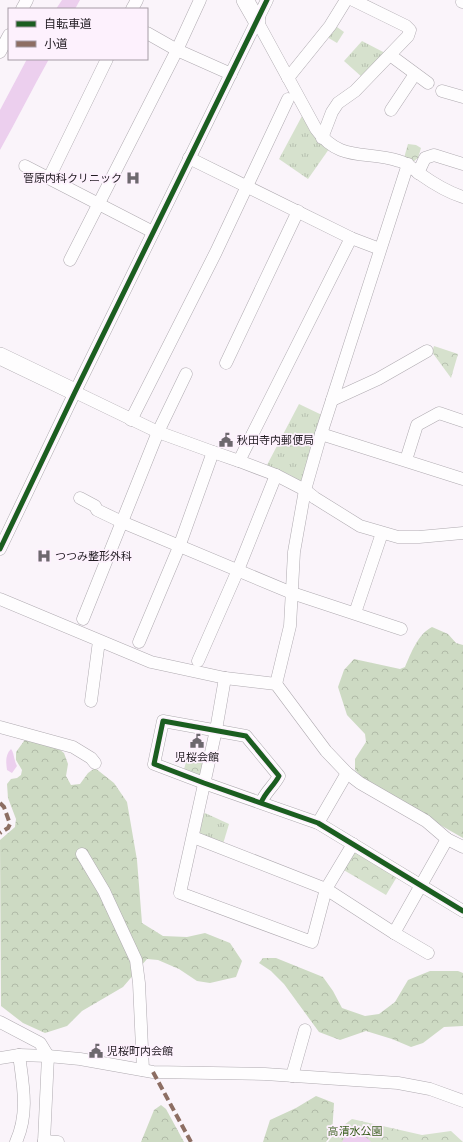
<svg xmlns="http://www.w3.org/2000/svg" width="463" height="1142" font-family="Mulish,'Noto Sans JP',sans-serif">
	<defs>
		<pattern id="grass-tufts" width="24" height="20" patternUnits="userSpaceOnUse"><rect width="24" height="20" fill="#d6e1cd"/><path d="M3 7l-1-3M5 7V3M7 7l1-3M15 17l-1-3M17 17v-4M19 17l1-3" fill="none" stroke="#b7c0b0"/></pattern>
		<pattern id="forest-crowns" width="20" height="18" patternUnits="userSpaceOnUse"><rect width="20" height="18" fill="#cddac3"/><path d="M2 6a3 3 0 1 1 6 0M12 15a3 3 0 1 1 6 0" fill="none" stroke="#b0baa7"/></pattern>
		<pattern id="park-crowns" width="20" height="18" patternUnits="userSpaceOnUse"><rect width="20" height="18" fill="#d6e1cd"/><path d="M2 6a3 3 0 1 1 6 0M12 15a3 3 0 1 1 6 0" fill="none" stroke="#b7c0b0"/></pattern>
	</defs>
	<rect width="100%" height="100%" fill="#faf4fa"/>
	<g fill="url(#grass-tufts)">
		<polygon points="337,27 344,32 337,43 327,37"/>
		<polygon points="362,41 387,54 363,78 344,61"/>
		<polygon points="302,116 329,149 308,179 279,159"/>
		<polygon points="299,404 324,416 303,480 300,481 290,475 267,465"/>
		<polygon points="205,813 229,824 223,844 200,834 198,831 202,815"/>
	</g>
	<g fill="url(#forest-crowns)">
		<path d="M432 627 448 634 456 643 463 645V838L370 785 355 770V759L366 742 365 734 347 715 338 687 344 670 354 659 400 669 405 667C411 653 418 634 432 627Z"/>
		<polygon points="27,737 47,740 64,753 68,764 66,776 71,785 80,784 88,773 95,768 114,783 127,802 137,860 142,923 163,936 187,937 205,933 230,943 242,961 236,977 210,983 197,981 179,969 158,960 147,959 123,987 82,1011 67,1026 45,1033 23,1023 1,1006 0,840 15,827 16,819 8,798 7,784 11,779 17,778 21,775 22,770 16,760 16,752"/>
		<polygon points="263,958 276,958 323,977 333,991 342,1008 365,1016 379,1014 395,1002 408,980 430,971 458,971 463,973 463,1026 444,1027 423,1043 411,1047 392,1039 366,1031 340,1040 319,1032 284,984 271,971 259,963"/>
		<polygon points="316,1096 334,1103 332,1134 326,1142 263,1142 270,1120 296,1108"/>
		<polygon points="161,1105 166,1109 184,1142 141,1142 154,1110"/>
	</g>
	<g fill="url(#park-crowns)">
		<polygon points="408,144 416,145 421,148 418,158 413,162 404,158"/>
		<polygon points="434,346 458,354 451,378 432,352"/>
		<polygon points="189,751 206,755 201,775 197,776 183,773"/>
		<polygon points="354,849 398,875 386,895 342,869"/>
		<polygon points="352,1119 422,1135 451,1131 463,1142 328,1142 336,1131"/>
	</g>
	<g fill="#eccfee">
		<polygon points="62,0 80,0 75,9 56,9"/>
		<path d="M27 59H49C32 89 17 120 0 150V110Z"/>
		<path d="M11 749C14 752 14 761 17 766L12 773 7 770C6 762 5 755 11 749Z"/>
		<path d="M347 1134C356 1134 365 1134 371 1142H342Z"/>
	</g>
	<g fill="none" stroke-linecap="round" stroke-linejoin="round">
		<defs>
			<g id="street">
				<polyline points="462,2 463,0"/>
				<polyline points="22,9 27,0"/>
				<polyline points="132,9 137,0"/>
				<path d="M257 21 316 129C340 163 366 150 399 161 408 163 413 169 420 174 434 184 447 192 463 197"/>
				<polyline points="147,33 177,50 231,74"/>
				<polyline points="0,52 9,35"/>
				<polyline points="390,55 428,83"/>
				<polyline points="288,78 330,26 346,0"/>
				<polyline points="442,91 463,97"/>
				<polyline points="391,110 415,74"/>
				<polyline points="322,138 332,112 338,103 355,91 408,36 410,30 406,26 353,0"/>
				<polyline points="189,158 351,238 380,249"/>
				<polyline points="25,166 153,232"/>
				<polyline points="418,173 425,158 434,155 463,164"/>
				<polyline points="49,178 107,59"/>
				<polyline points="70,260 177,50 200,0"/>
				<polyline points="226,363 298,211"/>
				<polyline points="75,392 158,432 213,452 239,461 276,475 305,490 315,498 360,526 398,537 419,537 463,533"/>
				<polyline points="332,400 378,379 427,351"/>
				<polyline points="131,420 216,252 288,99"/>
				<polyline points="321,434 463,479"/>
				<polyline points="406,460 417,425 439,413 463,421"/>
				<polyline points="239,461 351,238"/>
				<polyline points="80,498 95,506 97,510 122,522 292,593 401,629"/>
				<polyline points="0,549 75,392 267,0"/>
				<polyline points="0,599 151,662 225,678 276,684 326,751 347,773 360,783 426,821 447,839 463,847"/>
				<polyline points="355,613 382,533"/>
				<polyline points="83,619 158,432 186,374"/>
				<polyline points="139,642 179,547 213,452"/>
				<polyline points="198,661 238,570 276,475"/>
				<polyline points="225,678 216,730 180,893 312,942 326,889 353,844"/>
				<polyline points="276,684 290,626 294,552 305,490 321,434 408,164"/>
				<polyline points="91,701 99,641"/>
				<polyline points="0,727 73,747 91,758 95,763"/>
				<path d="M261 803C265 792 274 786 279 776L246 736 163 721 154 764 204 783 318 823 463 911"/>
				<polyline points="318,823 347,773"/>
				<polyline points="193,837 326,889 394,933 428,953"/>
				<polyline points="82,854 104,891 136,960 139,983 143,1070"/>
				<polyline points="394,933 447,839"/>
				<polyline points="0,1022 40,1043 48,1056 44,1142"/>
				<polyline points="0,1058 19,1055 48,1056 80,1059 153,1072 265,1074 398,1083 430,1089 463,1101"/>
				<polyline points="292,1076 305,1030"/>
				<polyline points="44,1141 58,1142"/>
				<path d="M16 1142C29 1113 23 1085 19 1055"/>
			</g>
			<g id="secondary">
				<polyline points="245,0 257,21"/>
				<polyline points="0,356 75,392"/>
			</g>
		</defs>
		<use href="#street" stroke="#afaab0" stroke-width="13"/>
		<use href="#secondary" stroke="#afaab0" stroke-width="18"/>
		<use href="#street" stroke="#fefdfe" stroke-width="12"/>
		<use href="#secondary" stroke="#fefdfe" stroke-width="17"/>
		<g stroke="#8d6e63" stroke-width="4" stroke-dasharray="8 4" stroke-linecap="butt">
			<polyline points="0,803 4,807 10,824 8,828 0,833"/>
			<polyline points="153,1072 191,1142"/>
		</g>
		<defs>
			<g id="cycleway">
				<polyline points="0,549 75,392 267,0"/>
				<path d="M261 803C265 792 274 786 279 776L246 736 163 721 154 764 204 783 318 823 463 911"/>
			</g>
		</defs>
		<use href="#cycleway" stroke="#fdf1fd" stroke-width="8"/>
		<use href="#cycleway" stroke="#1b5e20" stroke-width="5"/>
	</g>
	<defs>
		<symbol id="hospital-bare" viewBox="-9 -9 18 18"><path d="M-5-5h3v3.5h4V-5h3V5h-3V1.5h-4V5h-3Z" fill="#6d686e" stroke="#fdf1fd" stroke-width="2.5" paint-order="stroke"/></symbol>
		<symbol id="civic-bare" viewBox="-9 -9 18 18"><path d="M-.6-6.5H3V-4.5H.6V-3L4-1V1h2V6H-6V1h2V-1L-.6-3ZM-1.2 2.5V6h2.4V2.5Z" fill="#6d686e" stroke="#fdf1fd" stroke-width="2.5" paint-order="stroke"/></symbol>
	</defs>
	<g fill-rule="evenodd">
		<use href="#hospital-bare" x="123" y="168" width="20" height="20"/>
		<use href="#civic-bare" x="216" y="430" width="20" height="20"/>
		<use href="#hospital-bare" x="34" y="546" width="20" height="20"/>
		<use href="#civic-bare" x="187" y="731" width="20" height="20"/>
		<use href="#civic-bare" x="86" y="1041" width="20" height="20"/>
	</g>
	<g text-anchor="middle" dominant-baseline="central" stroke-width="3.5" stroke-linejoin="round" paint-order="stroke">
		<g font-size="11" fill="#211c22" stroke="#fdf1fd" text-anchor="start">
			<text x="122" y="178" text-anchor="end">菅原内科クリニック</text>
			<text x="237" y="440">秋田寺内郵便局</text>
			<text x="55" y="556">つつみ整形外科</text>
			<text x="197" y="757" text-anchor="middle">児桜会館</text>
			<text x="107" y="1051">児桜町内会館</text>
		</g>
		<g font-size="11" fill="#395d1c" stroke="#fdf1fd">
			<text x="355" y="1131">高清水公園</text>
		</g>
	</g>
	<rect x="8" y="8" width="140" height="52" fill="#fdf1fd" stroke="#a59ca5"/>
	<rect x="16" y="21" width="20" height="6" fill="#1b5e20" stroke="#a59ca5"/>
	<text x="44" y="28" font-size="12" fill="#211c22">自転車道</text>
	<rect x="16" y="41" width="20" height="6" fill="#8d6e63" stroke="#a59ca5"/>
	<text x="44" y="48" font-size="12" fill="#211c22">小道</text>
</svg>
